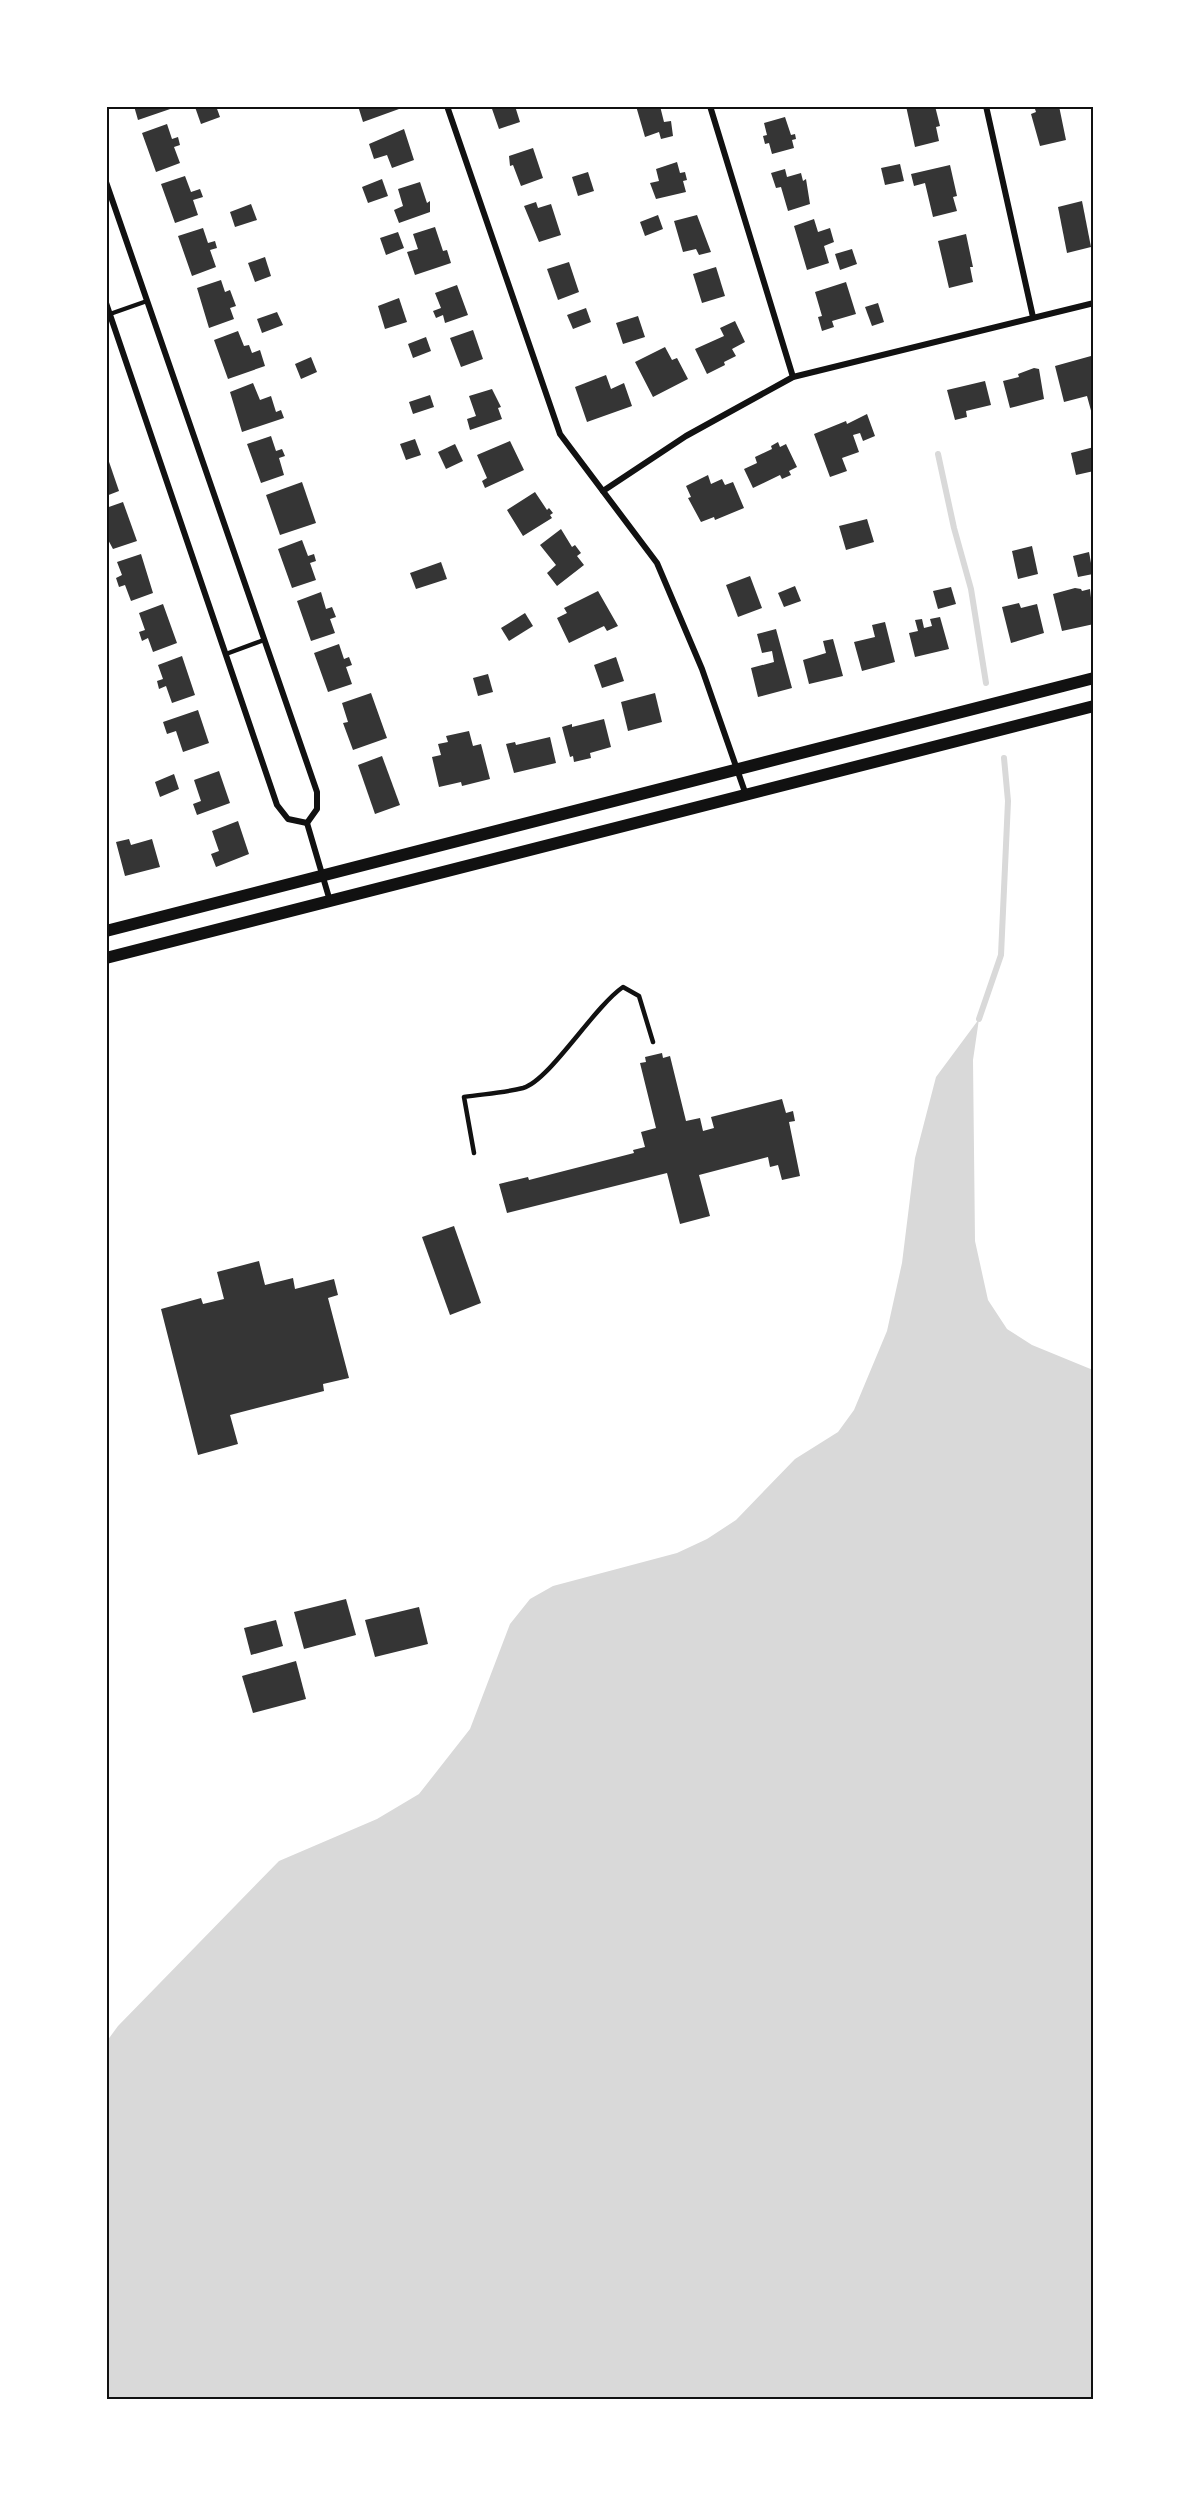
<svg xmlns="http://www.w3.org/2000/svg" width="1200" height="2506" font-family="'Exo 2',sans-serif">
	<rect width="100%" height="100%" fill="#fff"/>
	<polygon fill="#d9d9d9" points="979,1019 973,1060 975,1241 988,1300 1007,1329 1032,1345 1093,1370 1093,2399 107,2399 107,2041 118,2026 279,1861 377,1819 419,1794 470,1729 510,1624 530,1599 553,1586 677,1553 707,1539 736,1520 795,1459 838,1432 854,1410 887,1331 902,1263 915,1158 936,1077"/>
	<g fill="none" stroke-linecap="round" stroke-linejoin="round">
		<g stroke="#d9d9d9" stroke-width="6">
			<polyline points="938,454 954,528 971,589 986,683"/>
			<polyline points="979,1019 1001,955 1008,801 1004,758"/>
		</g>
	</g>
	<g fill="#353535">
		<polygon points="134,106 175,106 176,107 138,120"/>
		<polygon points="216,106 220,117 201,124 195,107"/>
		<polygon points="358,106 398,106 399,109 363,122"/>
		<polygon points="491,106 515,106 520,122 499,129"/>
		<polygon points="636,106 660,106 664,122 671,121 673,136 661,139 659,132 645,137"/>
		<polygon points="906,106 935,106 940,126 936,127 939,141 915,147"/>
		<polygon points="1034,106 1059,106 1066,140 1040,146 1031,114 1036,112"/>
		<polygon points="785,117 791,135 795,134 796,139 792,140 794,148 772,154 769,143 765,144 763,136 767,135 764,123"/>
		<polygon points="167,124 172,139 178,137 180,145 174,147 180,163 156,172 142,133"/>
		<polygon points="404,129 414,160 392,168 387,155 374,159 369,144"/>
		<polygon points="533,148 543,178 521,186 513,165 510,166 509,156"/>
		<polygon points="677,162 680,173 685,172 687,180 683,181 686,192 656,199 650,183 659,181 656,169"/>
		<polygon points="900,164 904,181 885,185 881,168"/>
		<polygon points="950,165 957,196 953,197 957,211 933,217 925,183 914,186 911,174"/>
		<polygon points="785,169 787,177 801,173 803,181 806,179 810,204 788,211 781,187 776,188 771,173"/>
		<polygon points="588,172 594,191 578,196 572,177"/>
		<polygon points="185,176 191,192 200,189 203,197 193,200 198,215 175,223 161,184"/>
		<polygon points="382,179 388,196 368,203 362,187"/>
		<polygon points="420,182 427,203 430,201 430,212 399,223 394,210 403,206 398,189"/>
		<polygon points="1082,201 1091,247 1067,253 1058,207"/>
		<polygon points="536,202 538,208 551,204 561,235 539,242 524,206"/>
		<polygon points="251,204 257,220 235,227 230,212"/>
		<polygon points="658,215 663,229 645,236 640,222"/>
		<polygon points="697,215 711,252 699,255 696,249 683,252 674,221"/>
		<polygon points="814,219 818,232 830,228 834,242 824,246 829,263 807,270 794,226"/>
		<polygon points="435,227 443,251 447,250 451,263 415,275 407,252 418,249 413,234"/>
		<polygon points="203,228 208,243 215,241 217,248 210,250 216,267 192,276 178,236"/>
		<polygon points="398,232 404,248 386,255 380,238"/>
		<polygon points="966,234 973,267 970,267 973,282 949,288 938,241"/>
		<polygon points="852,249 857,264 840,270 835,254"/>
		<polygon points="265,257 271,276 255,282 248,263"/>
		<polygon points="569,262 579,292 558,300 547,269"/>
		<polygon points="716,267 725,296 702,303 693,274"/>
		<polygon points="221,280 225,292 230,290 236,306 230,308 234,319 209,328 197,288"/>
		<polygon points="846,282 856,314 832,321 834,327 822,331 818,317 822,316 815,292"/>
		<polygon points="457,285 468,315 445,323 443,315 436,318 433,311 441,308 435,293"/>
		<polygon points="399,298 407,322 385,329 378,306"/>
		<polygon points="878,303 884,322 872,326 865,307"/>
		<polygon points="586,308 591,322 573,329 567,315"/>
		<polygon points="277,312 283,325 262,333 257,319"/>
		<polygon points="638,316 645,337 623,344 616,323"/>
		<polygon points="735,321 745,342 732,349 736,356 724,362 725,365 707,374 695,349 724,336 720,328"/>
		<polygon points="473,330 483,359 461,367 450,338"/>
		<polygon points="238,331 244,346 249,345 252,353 260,350 265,366 228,379 214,340"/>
		<polygon points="426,337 431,351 413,358 408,344"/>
		<polygon points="665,347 672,360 677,358 688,379 653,397 635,362"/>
		<polygon points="1091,356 1094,365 1093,418 1087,396 1064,402 1055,366"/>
		<polygon points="311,357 317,372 301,379 295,364"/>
		<polygon points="1034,368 1039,369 1044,399 1010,408 1003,381 1019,377 1018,374"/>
		<polygon points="606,375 611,389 624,383 632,406 587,422 575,387"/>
		<polygon points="985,381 991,405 966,411 967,417 955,420 947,390"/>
		<polygon points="253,383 260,400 271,396 276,412 281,410 284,418 242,432 230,392"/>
		<polygon points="492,389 501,407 498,408 502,419 470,430 467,419 476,416 469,396"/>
		<polygon points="430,395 434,407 413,414 409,402"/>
		<polygon points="867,414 875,436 863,441 860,433 853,435 859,452 842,458 847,471 830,477 814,434 846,421 847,424"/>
		<polygon points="271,436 276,451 282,449 285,456 279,458 284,475 261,483 247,444"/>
		<polygon points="415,439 421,455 406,460 400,444"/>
		<polygon points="510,441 524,470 485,488 482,481 487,478 477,455"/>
		<polygon points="778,442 780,447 786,444 797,467 789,471 791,475 782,479 780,475 753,488 744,469 757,463 755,457 772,449 771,446"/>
		<polygon points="455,444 463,461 446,469 438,452"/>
		<polygon points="1094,447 1094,471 1076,475 1071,453"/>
		<polygon points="106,453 119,491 106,496"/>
		<polygon points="708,475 711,484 722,479 725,485 733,482 744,508 715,520 714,517 701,522 688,498 691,497 686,486"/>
		<polygon points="302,482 316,523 280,535 266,495"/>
		<polygon points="535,492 547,510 549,508 553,513 550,515 552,518 523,536 507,510"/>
		<polygon points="123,502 137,541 113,549 106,536 106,508"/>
		<polygon points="867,519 874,542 846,550 839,526"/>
		<polygon points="561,529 572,547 575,545 581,553 577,556 584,565 557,586 547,573 556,565 540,545"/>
		<polygon points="302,540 308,556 314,554 316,561 310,563 316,580 292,588 278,549"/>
		<polygon points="1032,546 1038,574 1018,579 1012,551"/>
		<polygon points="1089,552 1093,574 1078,577 1073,556"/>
		<polygon points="141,554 153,593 131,601 125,585 119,587 116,578 122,575 117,562"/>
		<polygon points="441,562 447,579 416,589 410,573"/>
		<polygon points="750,576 762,608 738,617 726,585"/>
		<polygon points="795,586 801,601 784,607 778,593"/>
		<polygon points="951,587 956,604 938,609 933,591"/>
		<polygon points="1075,588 1081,589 1082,591 1090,589 1094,624 1062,631 1053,594"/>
		<polygon points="598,591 618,626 607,631 604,626 569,643 557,618 567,613 564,608"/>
		<polygon points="321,592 326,609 332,607 336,617 330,619 335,633 311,641 297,601"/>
		<polygon points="1019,603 1021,608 1037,604 1044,633 1011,643 1002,607"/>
		<polygon points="163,604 177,643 153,652 148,638 142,641 139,632 145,630 139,613"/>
		<polygon points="525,613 533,626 509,641 501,628"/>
		<polygon points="940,617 949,649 915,657 909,633 918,631 915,620 922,619 924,628 932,626 930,619"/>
		<polygon points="885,622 895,662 862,671 854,642 875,637 872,625"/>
		<polygon points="776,629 792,688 758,697 751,668 774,662 772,651 762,653 757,634"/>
		<polygon points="833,639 843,676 809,684 803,660 826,653 823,641"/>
		<polygon points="339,644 344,659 349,657 352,665 346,667 352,684 328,692 314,653"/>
		<polygon points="182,656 195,695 172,703 166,686 159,689 157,681 163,679 158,665"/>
		<polygon points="616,657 624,681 602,688 594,665"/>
		<polygon points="488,674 493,692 478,696 473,678"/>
		<polygon points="371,693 387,738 353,750 343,723 348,722 342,703"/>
		<polygon points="655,693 662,722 628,731 621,702"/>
		<polygon points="198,710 209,743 183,752 176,731 167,734 163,722"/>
		<polygon points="604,719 611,747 590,753 591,758 574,762 573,756 570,757 562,727 572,724 572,727"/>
		<polygon points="469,731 473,746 481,744 490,779 462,786 461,782 439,787 432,757 441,755 438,744 448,742 446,736"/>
		<polygon points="550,737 556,763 514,773 506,744 515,742 516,745"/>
		<polygon points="382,756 400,805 375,814 358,765"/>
		<polygon points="219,771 230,803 197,815 193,804 201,801 194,780"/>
		<polygon points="174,774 179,789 160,797 155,782"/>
		<polygon points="238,821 249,854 216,867 211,854 219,851 212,831"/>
		<polygon points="129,839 131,845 152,839 160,867 125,876 116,842"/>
		<polygon points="662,1053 663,1058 670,1056 686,1121 700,1118 703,1131 714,1128 711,1117 782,1099 786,1113 793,1111 795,1121 789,1122 800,1176 782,1180 778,1165 770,1167 768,1157 699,1175 710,1216 680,1224 667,1173 507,1213 499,1184 528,1177 529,1180 634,1153 633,1150 645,1147 641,1132 656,1128 640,1063 646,1062 645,1057"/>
		<polygon points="454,1226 481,1303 450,1315 422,1237"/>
		<polygon points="259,1261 265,1285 293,1278 295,1289 334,1279 338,1295 328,1298 349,1378 323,1384 324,1391 230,1415 238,1444 198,1455 161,1309 201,1298 203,1304 224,1299 217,1272"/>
		<polygon points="346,1599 356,1635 304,1649 294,1612"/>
		<polygon points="419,1607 428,1644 375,1657 365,1620"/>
		<polygon points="276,1620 283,1646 251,1655 244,1628"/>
		<polygon points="296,1661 306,1699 253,1713 242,1676"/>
	</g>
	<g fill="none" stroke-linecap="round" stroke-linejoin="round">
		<g stroke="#111" stroke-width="4.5">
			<polyline points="110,314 147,301"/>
			<polyline points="226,654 264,640"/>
			<path d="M474 1153 464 1097C483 1094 504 1093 523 1088 550 1080 593 1008 623 987L639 996 653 1042"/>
		</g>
		<g stroke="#111" stroke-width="6">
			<polyline points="447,106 560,434 657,563 702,669 746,795"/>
			<polyline points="710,106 793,377"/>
			<polyline points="986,106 1033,317"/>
			<polyline points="106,182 317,792 317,809 307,823 288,819 277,805 106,303"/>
			<polyline points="603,491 686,436 793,377 1094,303"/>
			<polyline points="307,823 330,901"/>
		</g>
		<g stroke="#111" stroke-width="12">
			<polyline points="106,931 1094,678"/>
			<polyline points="106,958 1094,706"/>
		</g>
	</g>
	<rect width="1200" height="2506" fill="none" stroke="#ffffff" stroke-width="216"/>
	<rect x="108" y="108" width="984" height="2290" fill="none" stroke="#111" stroke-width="2"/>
</svg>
